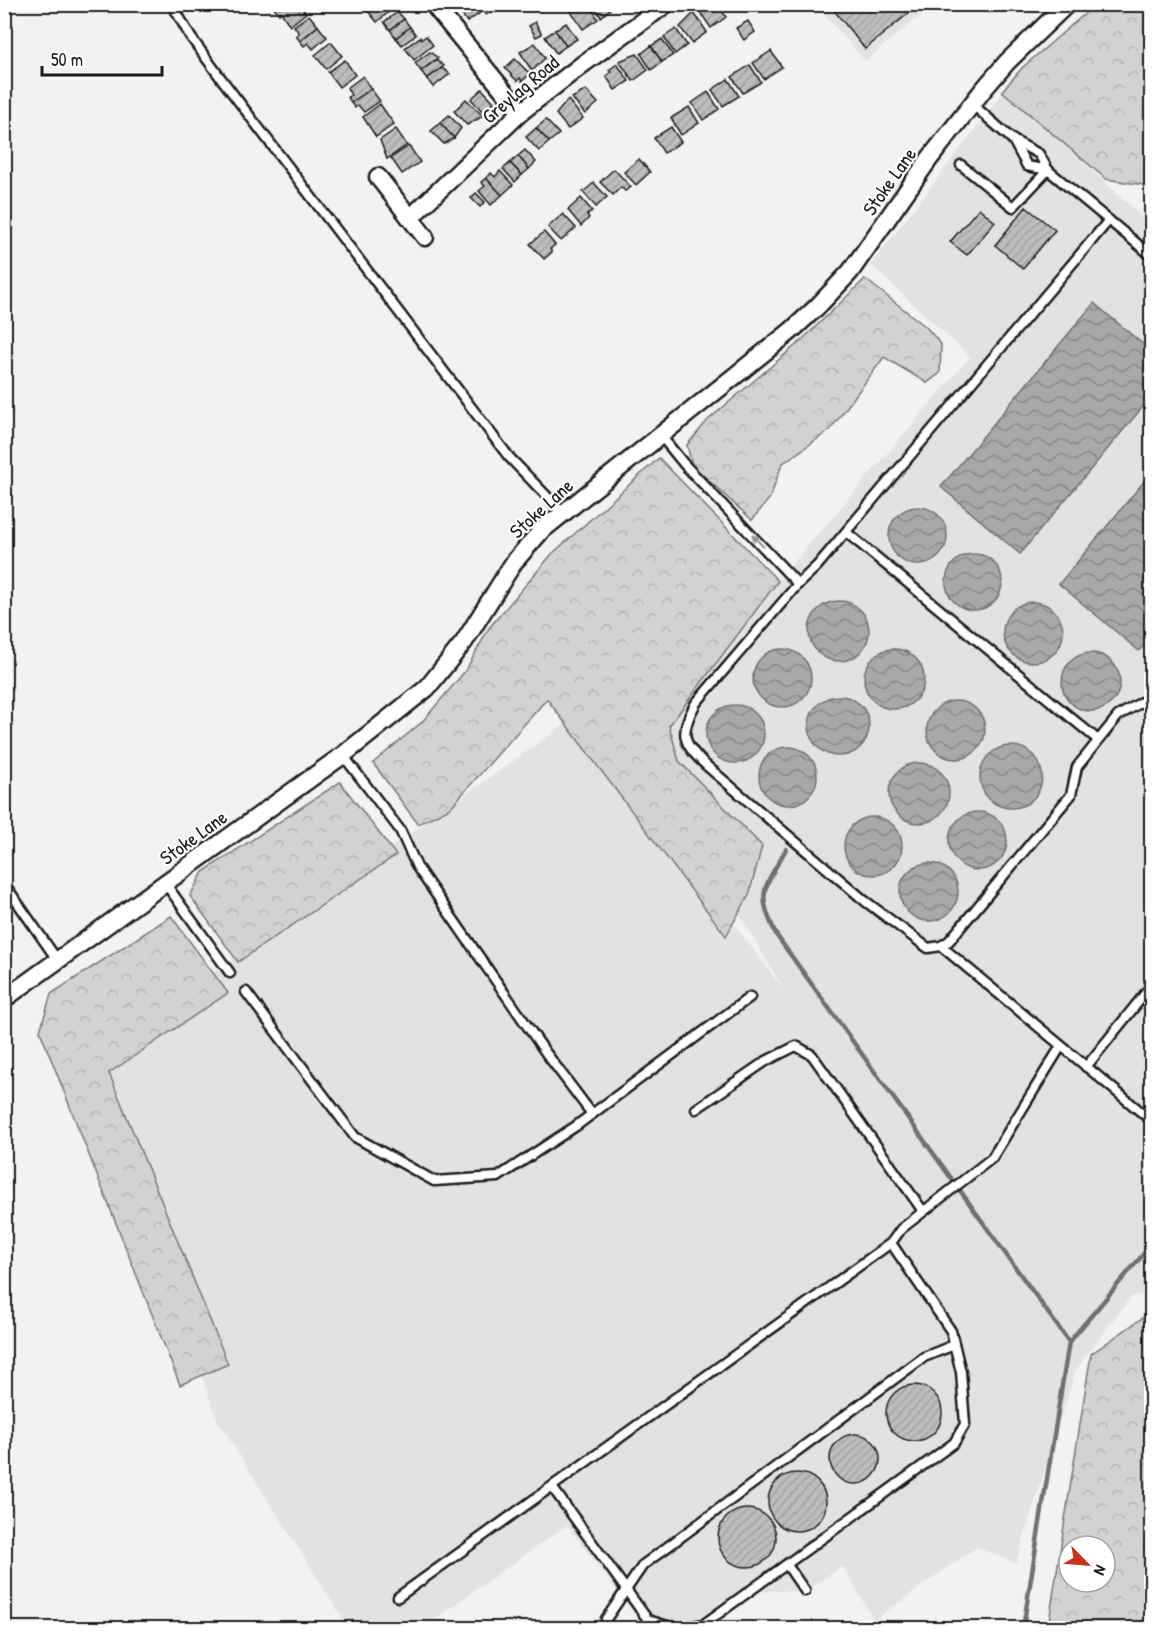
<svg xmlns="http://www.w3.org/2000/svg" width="1156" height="1633" font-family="'Patrick Hand',sans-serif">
	<defs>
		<pattern id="forest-crowns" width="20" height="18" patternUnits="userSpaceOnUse" patternTransform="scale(1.5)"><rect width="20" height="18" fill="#d2d2d2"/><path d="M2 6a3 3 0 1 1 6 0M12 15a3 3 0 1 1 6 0" fill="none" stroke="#b4b4b4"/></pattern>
		<pattern id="water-waves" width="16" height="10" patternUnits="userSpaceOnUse" patternTransform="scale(1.5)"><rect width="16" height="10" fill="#a8a8a8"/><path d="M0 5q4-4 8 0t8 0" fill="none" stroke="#888"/></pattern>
		<pattern id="building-hatch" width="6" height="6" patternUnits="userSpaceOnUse" patternTransform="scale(1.5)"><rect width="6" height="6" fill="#bdbdbd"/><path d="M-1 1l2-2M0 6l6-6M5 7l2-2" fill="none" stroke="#a2a2a2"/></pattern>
	</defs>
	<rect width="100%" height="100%" fill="#f2f2f2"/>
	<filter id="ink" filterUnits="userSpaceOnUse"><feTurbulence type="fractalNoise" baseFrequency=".0167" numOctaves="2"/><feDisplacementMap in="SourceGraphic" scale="12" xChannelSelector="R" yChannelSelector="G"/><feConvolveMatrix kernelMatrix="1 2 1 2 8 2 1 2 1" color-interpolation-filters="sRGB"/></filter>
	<g filter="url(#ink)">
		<g fill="#e2e2e2">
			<polygon points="816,5 933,5 865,61"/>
			<polygon points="1003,93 1043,125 1151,225 1151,1294 1131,1297 1076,1369 1016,1563 977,1547 874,1620 843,1566 805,1591 758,1591 704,1628 645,1628 567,1525 422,1628 349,1628 218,1421 87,1062 577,716 784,990 646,755 778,581 970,357 871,265"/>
		</g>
		<g fill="url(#forest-crowns)" stroke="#777" stroke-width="1.5" fill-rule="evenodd">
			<polygon points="1095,5 1151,5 1151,186 1106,179 1002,91 1023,67"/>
			<polygon points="865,279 925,326 941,344 940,373 927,383 884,357 830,430 782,464 770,498 752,520 692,465 687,445 708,420 802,340"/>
			<polygon points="659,458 778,581 669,726 679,761 762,846 749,895 726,936 547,699 450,808 418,824 373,763 422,722 466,670 489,628 552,554"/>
			<polygon points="340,782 396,855 238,962 190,896 203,872"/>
			<polygon points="171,916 228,993 109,1073 228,1364 180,1385 40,1031 51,994"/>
			<path d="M1151 1312V1628H1048L1091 1354ZM1069 1546H1105V1582H1069Z"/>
		</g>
		<g fill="url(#water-waves)" stroke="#707070" stroke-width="1.5">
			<polygon points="1094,303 1151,351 1151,397 1020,554 941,487"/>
			<polygon points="1151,473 1151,636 1139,651 1059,584"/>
			<circle cx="918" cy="536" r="29"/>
			<circle cx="974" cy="582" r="28"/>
			<circle cx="839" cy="631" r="30"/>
			<circle cx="1033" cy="632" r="30"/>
			<circle cx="894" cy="679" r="30"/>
			<circle cx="782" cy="678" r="29"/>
			<circle cx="1091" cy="682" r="29"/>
			<circle cx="839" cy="726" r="30"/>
			<circle cx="956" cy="730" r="29"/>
			<circle cx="735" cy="734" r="29"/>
			<circle cx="1011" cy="777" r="31"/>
			<circle cx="788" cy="776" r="29"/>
			<circle cx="919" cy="793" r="30"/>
			<circle cx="978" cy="841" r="29"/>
			<circle cx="873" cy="846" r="29"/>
			<circle cx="929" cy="892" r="29"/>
		</g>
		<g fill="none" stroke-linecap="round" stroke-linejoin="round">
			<g stroke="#707070" stroke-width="4.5">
				<path d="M786 849C764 889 755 892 777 936L1069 1342"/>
				<polyline points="1023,1628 1069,1342 1152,1244"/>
			</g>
		</g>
		<g fill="url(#building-hatch)" stroke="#1c1c1c" stroke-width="1.5">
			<polygon points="278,4 299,4 306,13 290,26 281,12 279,14 274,7"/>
			<polygon points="375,4 387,4 391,10 377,22 368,11"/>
			<polygon points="455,4 475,4 480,13 467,22"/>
			<polygon points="479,4 494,4 497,8 486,15"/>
			<polygon points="583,4 589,4 598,19 583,29 571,12"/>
			<polygon points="593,4 607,4 610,9 601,17"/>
			<polygon points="706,4 718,4 726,17 711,28 700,12"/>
			<polygon points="829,4 920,4 865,49"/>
			<polygon points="398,12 404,19 390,30 384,22"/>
			<polygon points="694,13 707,32 692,43 680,27"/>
			<polygon points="309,15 318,26 300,41 296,36 299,33 294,26"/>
			<polygon points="404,19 410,27 396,38 390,30"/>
			<polygon points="748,21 755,32 744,40 736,28"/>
			<polygon points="535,22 542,34 536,37 529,26"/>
			<polygon points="566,23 577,39 566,46 555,30"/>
			<polygon points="318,26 327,37 313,49 308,43 304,46 300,41"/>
			<polygon points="410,27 416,35 402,45 396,38"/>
			<polygon points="676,29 687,45 675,54 664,37"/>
			<polygon points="555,30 566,46 556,53 545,37"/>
			<polygon points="426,36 433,45 414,60 405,48 420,37 422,39"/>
			<polygon points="662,39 673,55 662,62 651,46"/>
			<polygon points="331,42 342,56 326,69 315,55"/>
			<polygon points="535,43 545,58 532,71 520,52"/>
			<polygon points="651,46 662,62 651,70 641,54"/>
			<polygon points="771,51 782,67 764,79 753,63"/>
			<polygon points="430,52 438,58 421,71 415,63"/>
			<polygon points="637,54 648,70 633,81 619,61"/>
			<polygon points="515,59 530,74 522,81 520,78 517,81 505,68"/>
			<polygon points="345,60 355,75 339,87 328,72"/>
			<polygon points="436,60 444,66 427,79 421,71"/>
			<polygon points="617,64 629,81 615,90 606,76 611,72 609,70"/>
			<polygon points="750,65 761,82 743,93 732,77"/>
			<polygon points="442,68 450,74 433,87 427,79"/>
			<polygon points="363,76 371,89 351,103 348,97 351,95 347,88"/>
			<polygon points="728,79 739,96 723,106 712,90"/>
			<polygon points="371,89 380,101 364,112 358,105 355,108 351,103"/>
			<polygon points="482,89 494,102 491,105 493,107 486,115 471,99"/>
			<polygon points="586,90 598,103 585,114 572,98"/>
			<polygon points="708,92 719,109 703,120 692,103"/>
			<polygon points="466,99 483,116 467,125 454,111"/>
			<polygon points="568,100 583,118 568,129 556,114"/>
			<polygon points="380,104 394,124 376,137 363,117"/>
			<polygon points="689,107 699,123 681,135 671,118"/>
			<polygon points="449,115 461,128 454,138 440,123"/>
			<polygon points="546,120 559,134 549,142 536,128"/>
			<polygon points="440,123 454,138 444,144 431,131"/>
			<polygon points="671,127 681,142 664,153 654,138"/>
			<polygon points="536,128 549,142 539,151 526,137"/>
			<polygon points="396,129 407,145 387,159 380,140"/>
			<polygon points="409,146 420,162 402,174 391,158"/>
			<polygon points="525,150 536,162 529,169 518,156"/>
			<polygon points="518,156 529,169 522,175 510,163"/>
			<polygon points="639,159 650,172 636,185 624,172"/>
			<polygon points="510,163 522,175 515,182 503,169"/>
			<polygon points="614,169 631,187 625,191 621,187 613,195 600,182"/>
			<polygon points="500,171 513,185 502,195 486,178 491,173 495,177"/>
			<polygon points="486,178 502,195 491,205 479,191 485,186 481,182"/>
			<polygon points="594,183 607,197 596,207 583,192"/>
			<polygon points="476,193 485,202 480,207 471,198"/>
			<polygon points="581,198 592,211 587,215 589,218 581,226 568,210"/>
			<polygon points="1026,207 1055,230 1023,269 995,245"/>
			<polygon points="979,208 995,222 967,255 950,242"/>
			<polygon points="563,214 576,228 561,241 548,227"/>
			<polygon points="544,232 555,245 550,249 552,252 544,259 530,244"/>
			<circle cx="914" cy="1413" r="28"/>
			<circle cx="855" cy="1459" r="25"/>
			<circle cx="797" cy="1502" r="29"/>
			<circle cx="747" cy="1538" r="29"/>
		</g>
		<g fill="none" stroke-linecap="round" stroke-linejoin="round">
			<defs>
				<g id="service">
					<polyline points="172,4 190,36 217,73 509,457 563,513"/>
					<polyline points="972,104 1013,140 1039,154 1048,170 1152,256"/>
					<polyline points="1013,140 1027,166 1048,170"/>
					<polyline points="961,165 1013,207 1048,170"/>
					<path d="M1109 220 817 566 798 584 696 703C678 735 683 744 708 767L865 901 928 948 941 946 949 941 1071 795 1077 767 1118 716 1152 696"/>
					<polyline points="661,436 684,464 798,584"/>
					<polyline points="846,532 1098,740"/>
					<polyline points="343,755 400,830 417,867 546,1053 592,1114"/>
					<polyline points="165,883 230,973"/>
					<polyline points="10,892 58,961"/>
					<polyline points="941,946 1152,1121"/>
					<polyline points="246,992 355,1137 434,1181 498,1177 576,1126 750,997"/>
					<polyline points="1086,1067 1152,985"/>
					<polyline points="696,1109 766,1061 796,1046 812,1055 923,1211"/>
					<polyline points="552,1487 648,1620 674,1628"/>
					<polyline points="787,1565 805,1591"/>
					<polyline points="398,1597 891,1243 901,1229 992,1158 1061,1046"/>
					<polyline points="606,1619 643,1565 924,1357 954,1345"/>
					<polyline points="680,1628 704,1624 954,1443 965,1424 961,1372 951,1331 891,1243"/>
				</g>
				<g id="minor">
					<polyline points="433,4 521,112"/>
					<polyline points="378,177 425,237"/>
					<polyline points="410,218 521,112 583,64 666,4"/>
					<polyline points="4,999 343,755 427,688 464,642 514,562 541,531 791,331 818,306 850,272 930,158 983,90 1007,62 1067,4"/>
				</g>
			</defs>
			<use href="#service" stroke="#1c1c1c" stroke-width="13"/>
			<use href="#minor" stroke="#1c1c1c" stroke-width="21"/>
			<use href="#service" stroke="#fff" stroke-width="8"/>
			<use href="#minor" stroke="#fff" stroke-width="16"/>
		</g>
		<defs><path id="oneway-solid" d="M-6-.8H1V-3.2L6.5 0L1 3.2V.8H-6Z" transform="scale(1.5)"/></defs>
		<use fill="#999" href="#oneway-solid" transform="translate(758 541) rotate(-133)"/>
	</g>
	<g text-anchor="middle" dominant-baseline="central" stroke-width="4.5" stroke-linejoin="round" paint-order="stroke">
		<g font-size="20" fill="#1c1c1c" stroke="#fff">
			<text transform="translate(520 89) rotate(-40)">Greylag Road</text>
			<text transform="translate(889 181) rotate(-55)">Stoke Lane</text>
			<text transform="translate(541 508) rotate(-42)">Stoke Lane</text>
			<text transform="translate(193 837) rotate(-36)">Stoke Lane</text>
		</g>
	</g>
	<rect width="1156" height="1633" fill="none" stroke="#fff" stroke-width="24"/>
	<rect x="12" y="12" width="1132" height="1609" fill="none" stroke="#1c1c1c" stroke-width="2" filter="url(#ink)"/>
	<g transform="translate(1087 1564) rotate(115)"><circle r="28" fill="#ffffff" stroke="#a4a4a4" stroke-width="1.5"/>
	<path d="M0-4.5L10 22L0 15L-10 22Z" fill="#c8321e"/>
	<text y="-9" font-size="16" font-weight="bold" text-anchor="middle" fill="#1c1c1c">N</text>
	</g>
	<path d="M42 66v9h120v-9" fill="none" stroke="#1c1c1c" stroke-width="3"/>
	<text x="51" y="66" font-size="18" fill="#1c1c1c" stroke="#ffffff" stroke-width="4.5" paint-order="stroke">50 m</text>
</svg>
